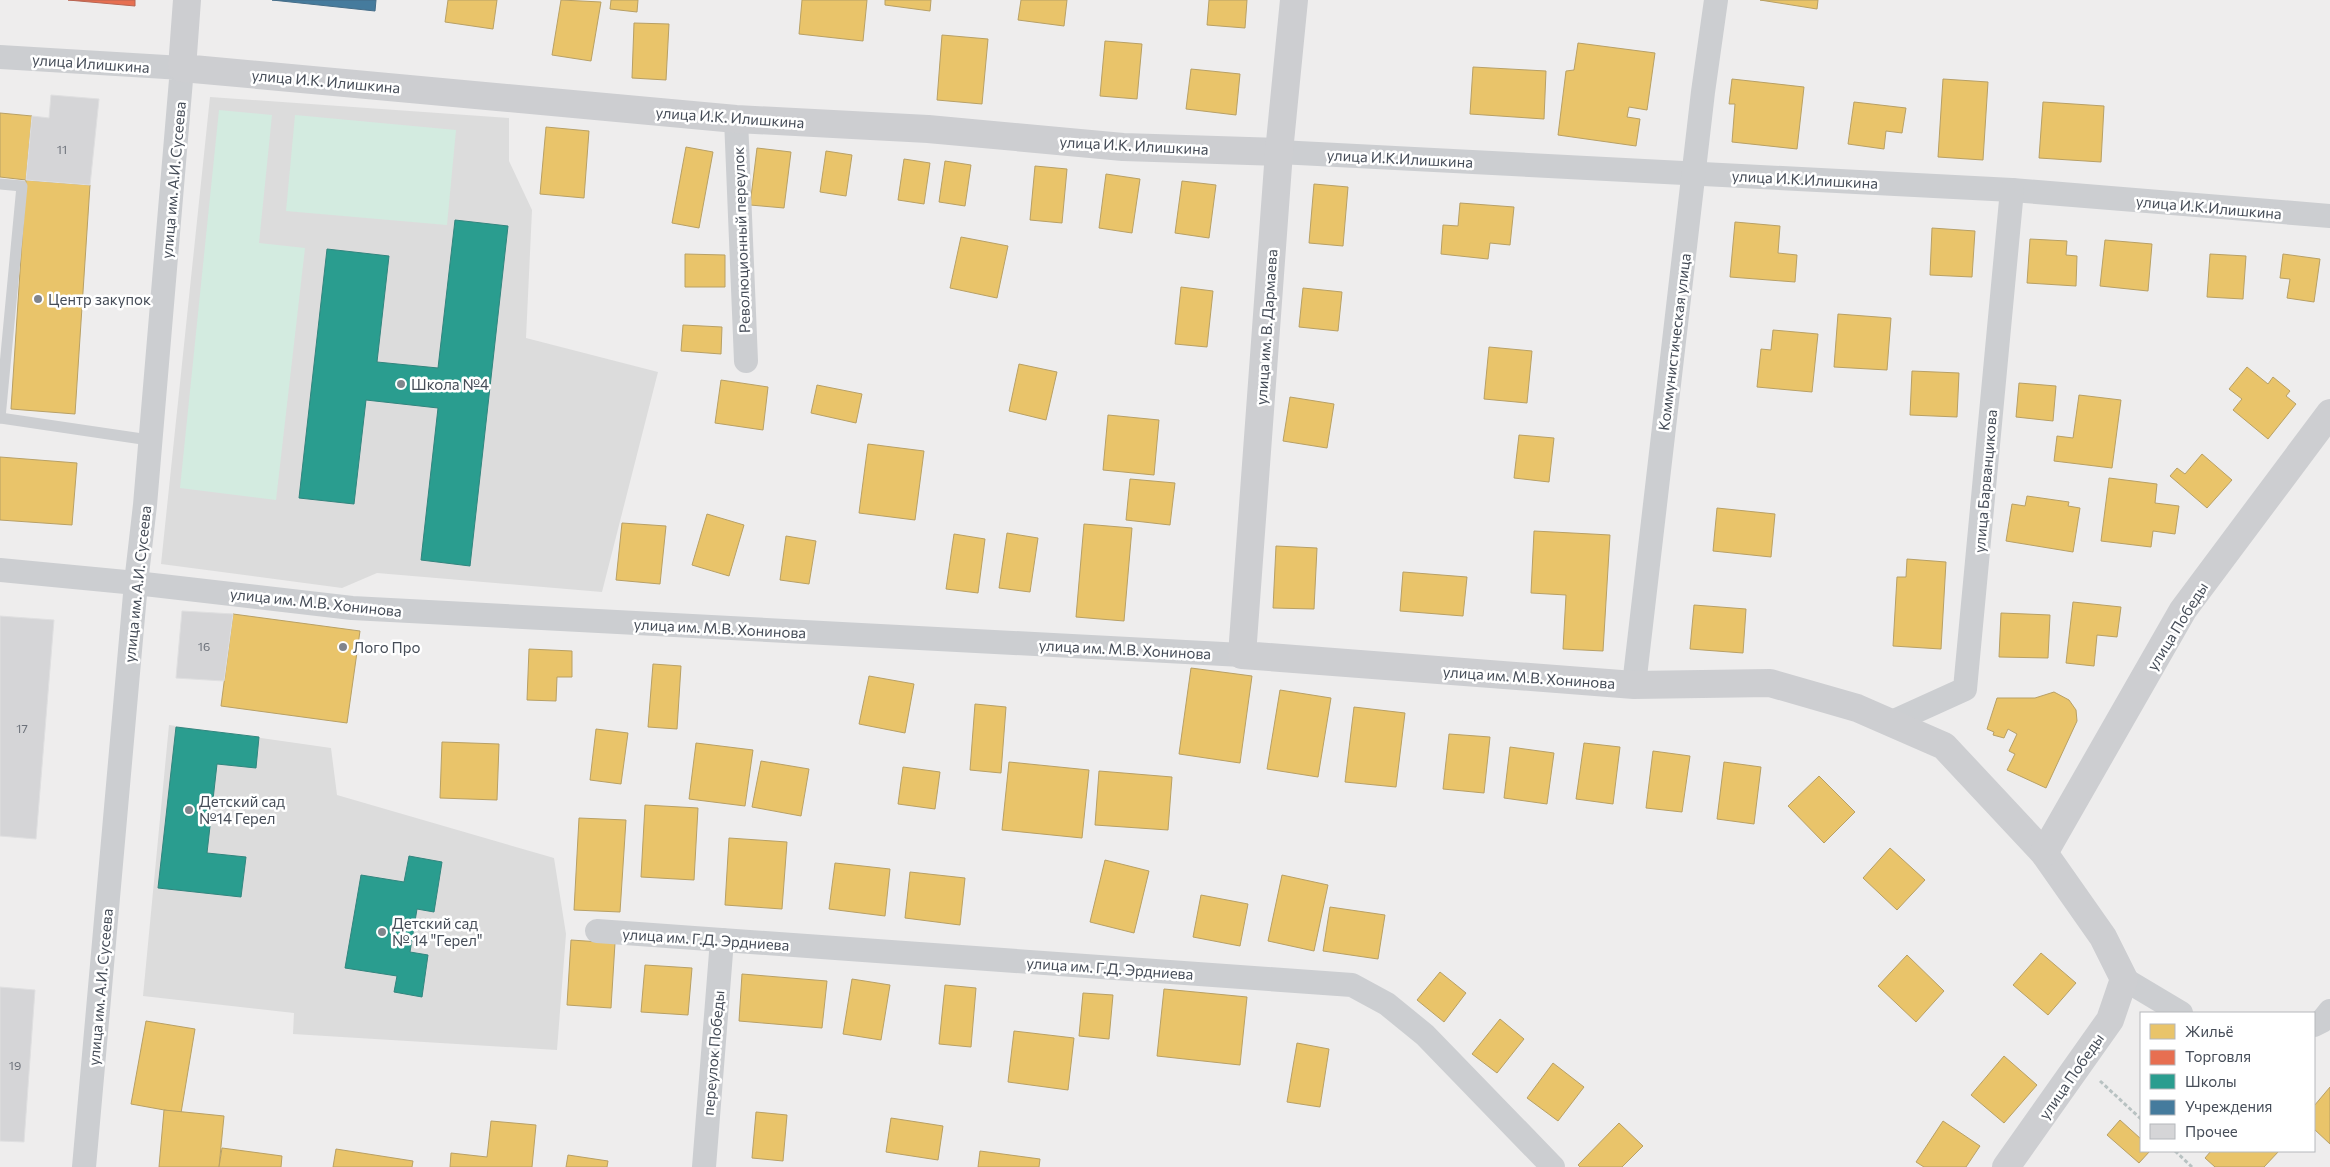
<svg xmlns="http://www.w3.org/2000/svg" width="2330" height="1167" font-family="Commissioner,sans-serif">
	<rect width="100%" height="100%" fill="#eeeded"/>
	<g fill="#dcdcdc">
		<polygon points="210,97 509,118 509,161 532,210 526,338 658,372 602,592 377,573 342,588 161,564"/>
		<polygon points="169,725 331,748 337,795 554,858 566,934 557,1050 293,1034 294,1013 143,996"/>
	</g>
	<g fill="#d3ebe0">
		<polygon points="219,110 272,115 259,243 305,248 276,500 180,488"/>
		<polygon points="295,115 456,130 447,225 286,211"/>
	</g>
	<g fill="#e9c46a" stroke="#b8a065">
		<polygon points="448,0 497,0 493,29 445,22"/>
		<polygon points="561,0 601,2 591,61 552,55"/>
		<polygon points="611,0 638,0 637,12 610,9"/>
		<polygon points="802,0 867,0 863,41 799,34"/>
		<polygon points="885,0 931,0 930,11 885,5"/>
		<polygon points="1021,0 1067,0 1064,26 1018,20"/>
		<polygon points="1209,0 1247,0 1245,28 1207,25"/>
		<polygon points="1760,0 1818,0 1817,9"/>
		<polygon points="634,23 669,24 666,80 632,78"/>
		<polygon points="942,35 988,39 982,104 937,100"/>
		<polygon points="1105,41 1142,44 1137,99 1100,96"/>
		<polygon points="1578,43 1655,53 1647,110 1629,107 1627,117 1640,119 1636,146 1558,135 1566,71 1574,70"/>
		<polygon points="1473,67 1546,71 1544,119 1470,114"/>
		<polygon points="1191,69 1240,74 1236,115 1186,109"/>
		<polygon points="1732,79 1804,87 1797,149 1732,142 1735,104 1729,104"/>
		<polygon points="1943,79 1988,82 1983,160 1938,157"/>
		<polygon points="1854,102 1906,108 1902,133 1886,131 1884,149 1848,144"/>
		<polygon points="2043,102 2104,106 2101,162 2039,158"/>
		<polygon points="0,113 32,116 26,180 0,177"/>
		<polygon points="546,127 589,131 584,198 540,194"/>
		<polygon points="686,147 713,152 699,228 672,223"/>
		<polygon points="757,148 791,152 784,208 750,205"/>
		<polygon points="826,151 852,155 846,196 820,192"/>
		<polygon points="904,159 930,163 924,204 898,200"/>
		<polygon points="945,161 971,165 965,206 939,202"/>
		<polygon points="1035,166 1067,169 1062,223 1030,220"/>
		<polygon points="1106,174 1140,179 1132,233 1099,228"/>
		<polygon points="26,180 90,185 75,414 11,409"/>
		<polygon points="1182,181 1216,185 1209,238 1175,233"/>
		<polygon points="1314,184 1348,187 1343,246 1309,243"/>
		<polygon points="1460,203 1514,207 1510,245 1490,243 1488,259 1441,254 1443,225 1458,226"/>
		<polygon points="1735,222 1780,226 1778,253 1797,255 1795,282 1730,277"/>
		<polygon points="1932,228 1975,231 1972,277 1930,275"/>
		<polygon points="961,237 1008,246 997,298 950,288"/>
		<polygon points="2030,239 2067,241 2066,255 2077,256 2076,286 2027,283"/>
		<polygon points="2105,240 2152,244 2148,291 2100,286"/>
		<polygon points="685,254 725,255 725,287 685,287"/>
		<polygon points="2210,254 2246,256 2243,299 2207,297"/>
		<polygon points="2283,254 2320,259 2314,302 2287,298 2290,279 2280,278"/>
		<polygon points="1181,287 1213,291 1207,347 1175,344"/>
		<polygon points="1303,288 1342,292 1338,331 1299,327"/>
		<polygon points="1838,314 1891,318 1887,370 1834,367"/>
		<polygon points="683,325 722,327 721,354 681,351"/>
		<polygon points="1773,330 1818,334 1812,392 1757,387 1761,349 1771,350"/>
		<polygon points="1489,347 1532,351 1527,403 1484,399"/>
		<polygon points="1019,364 1057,372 1046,420 1009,411"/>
		<polygon points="2247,367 2268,384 2273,377 2290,391 2286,396 2296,404 2268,439 2233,410 2242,399 2229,389"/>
		<polygon points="1912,371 1959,373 1957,417 1910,415"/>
		<polygon points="721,380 768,387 763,430 715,423"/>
		<polygon points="2019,383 2056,386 2053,421 2016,417"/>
		<polygon points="817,385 862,394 856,423 811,413"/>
		<polygon points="2079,395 2121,400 2112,468 2054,461 2057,436 2073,438"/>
		<polygon points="1290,397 1334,404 1327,448 1283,441"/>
		<polygon points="1108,415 1159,420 1154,475 1103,470"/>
		<polygon points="1519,435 1554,438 1549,482 1514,478"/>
		<polygon points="868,444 924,451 915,520 859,513"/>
		<polygon points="2202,454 2232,480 2207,508 2170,476 2177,468 2185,474"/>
		<polygon points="0,457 77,463 72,525 0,520"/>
		<polygon points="2109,478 2157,484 2155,503 2179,506 2175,534 2153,531 2151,547 2101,541"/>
		<polygon points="1130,479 1175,483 1170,525 1126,520"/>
		<polygon points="2027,496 2069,502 2068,506 2080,508 2073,552 2006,541 2012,504 2025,506"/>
		<polygon points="1717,508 1775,514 1771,557 1713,551"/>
		<polygon points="707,514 744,525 729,576 692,565"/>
		<polygon points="622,523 666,526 660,584 616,580"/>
		<polygon points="1084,524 1132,528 1124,621 1076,617"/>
		<polygon points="1534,531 1610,535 1603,651 1563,649 1566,595 1531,593"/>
		<polygon points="1007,533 1038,538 1030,592 999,588"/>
		<polygon points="954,534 985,539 978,593 946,589"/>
		<polygon points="786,536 816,541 809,584 780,580"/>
		<polygon points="1276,546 1317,548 1314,609 1273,608"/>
		<polygon points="1907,559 1946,562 1941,649 1893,646 1897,577 1906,577"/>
		<polygon points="1403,572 1467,577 1463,616 1400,611"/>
		<polygon points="2073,602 2121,607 2117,637 2097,635 2094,666 2066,663"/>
		<polygon points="1694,605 1746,609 1743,653 1690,649"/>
		<polygon points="2001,613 2050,615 2048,658 1999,657"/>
		<polygon points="233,614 360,631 347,723 221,706"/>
		<polygon points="529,649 572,651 572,677 557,677 556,701 527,700"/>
		<polygon points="653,664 681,666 677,729 648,727"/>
		<polygon points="1191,668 1252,676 1240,763 1179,754"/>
		<polygon points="869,676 914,684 905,733 859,724"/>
		<polygon points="1280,690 1331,698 1318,777 1267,769"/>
		<polygon points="2054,692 2069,700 2076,710 2077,721 2046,788 2007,770 2015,754 2009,751 2017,734 2008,729 2004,738 1993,735 1994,732 1987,729 1997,698 2035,698"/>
		<polygon points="975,704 1006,707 1001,773 970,770"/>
		<polygon points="1354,707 1405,713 1396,787 1345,782"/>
		<polygon points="596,729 628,733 621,784 590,780"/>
		<polygon points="1449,734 1490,737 1484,793 1443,789"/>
		<polygon points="442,742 499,744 497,800 440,798"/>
		<polygon points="696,743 753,750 745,806 689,799"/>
		<polygon points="1584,743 1620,747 1613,804 1576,799"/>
		<polygon points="1510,747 1554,753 1547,804 1504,798"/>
		<polygon points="1653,751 1690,756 1682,812 1646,808"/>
		<polygon points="761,761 809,769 801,816 752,807"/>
		<polygon points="1009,762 1089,770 1082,838 1002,830"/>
		<polygon points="1724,762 1761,767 1754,824 1717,819"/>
		<polygon points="903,767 940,772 935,809 898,804"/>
		<polygon points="1099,771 1172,777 1168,830 1095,825"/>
		<polygon points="1819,776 1855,812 1824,843 1788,806"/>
		<polygon points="645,805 698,808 694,880 641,877"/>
		<polygon points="579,818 626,820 620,912 574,910"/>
		<polygon points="729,838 787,842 782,909 725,905"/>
		<polygon points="1890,848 1925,880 1897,910 1863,878"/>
		<polygon points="1105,860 1149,871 1134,933 1090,922"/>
		<polygon points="835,863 890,869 885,916 829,909"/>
		<polygon points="910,872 965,878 960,925 905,918"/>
		<polygon points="1282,875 1328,885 1314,951 1268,941"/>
		<polygon points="1201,895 1248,904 1240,946 1193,937"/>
		<polygon points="1330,907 1385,915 1378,959 1323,951"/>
		<polygon points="571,940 615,943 611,1008 567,1005"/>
		<polygon points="2041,953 2076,983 2048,1015 2013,985"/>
		<polygon points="1907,955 1944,991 1916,1022 1878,986"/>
		<polygon points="645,965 692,968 688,1015 641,1012"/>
		<polygon points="1440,972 1466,993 1444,1022 1417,1000"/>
		<polygon points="742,974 827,981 822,1028 739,1021"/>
		<polygon points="852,979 890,985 881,1040 843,1034"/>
		<polygon points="945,985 976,988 971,1047 939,1044"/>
		<polygon points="1164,989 1247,997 1240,1065 1157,1056"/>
		<polygon points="1083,993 1113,995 1109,1039 1079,1036"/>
		<polygon points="1500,1019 1524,1039 1497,1073 1472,1054"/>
		<polygon points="146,1021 195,1029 181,1113 131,1104"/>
		<polygon points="1014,1031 1074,1038 1068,1090 1008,1082"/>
		<polygon points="1297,1043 1329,1049 1320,1107 1287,1102"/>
		<polygon points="2004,1056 2037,1085 2004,1123 1971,1095"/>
		<polygon points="1553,1063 1584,1087 1558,1121 1527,1098"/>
		<polygon points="2330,1087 2330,1144 2314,1129 2314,1106"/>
		<polygon points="164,1110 224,1116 219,1167 159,1167"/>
		<polygon points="756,1112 787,1115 783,1161 752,1158"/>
		<polygon points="891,1118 943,1126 938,1160 886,1152"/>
		<polygon points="2120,1120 2141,1139 2141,1151 2150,1151 2139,1163 2107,1135"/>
		<polygon points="491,1121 536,1125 532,1167 450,1167 451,1153 487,1157"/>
		<polygon points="1943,1121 1980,1146 1966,1167 1924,1167 1916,1162"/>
		<polygon points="1619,1123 1643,1146 1622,1167 1580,1167 1578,1165"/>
		<polygon points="222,1148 282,1156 281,1167 219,1167"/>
		<polygon points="336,1149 413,1161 412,1167 333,1167"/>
		<polygon points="980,1151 1040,1159 1039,1167 978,1167"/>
		<polygon points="2211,1151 2279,1151 2264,1167 2215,1167 2205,1158"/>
		<polygon points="568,1155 608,1161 607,1167 566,1167"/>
	</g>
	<polygon fill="#e76f51" stroke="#b76553" points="68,0 135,0 135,6"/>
	<g fill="#2a9d8f" stroke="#32857e">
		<polygon points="455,220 508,226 470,566 421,560 438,408 366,400 354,504 299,498 327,249 389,256 377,362 438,368"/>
		<polygon points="176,727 259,737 256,768 217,764 207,853 246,857 241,897 158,888"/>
		<polygon points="409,856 442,862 434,912 417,909 410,952 428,955 422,997 394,992 397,976 345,968 361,875 404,882"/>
	</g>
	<polygon fill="#457b9d" stroke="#456d88" points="272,0 376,0 375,11"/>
	<g fill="#d5d5d7" stroke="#dfdfe0">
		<polygon points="51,95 99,99 90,185 26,180 32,116 49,118"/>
		<polygon points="182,611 233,614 224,681 176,678"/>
		<polygon points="0,616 54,620 36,839 0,836"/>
		<polygon points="0,987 35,990 24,1142 0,1141"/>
	</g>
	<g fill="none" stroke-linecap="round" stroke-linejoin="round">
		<g stroke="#b8c2c2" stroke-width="3" stroke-dasharray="4 2.5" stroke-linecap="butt">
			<polyline points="2100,1081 2141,1119"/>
			<polyline points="2175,1151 2192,1167"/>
		</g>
		<g stroke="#ccced1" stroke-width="11">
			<polyline points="0,184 22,186 0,418"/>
			<polyline points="0,418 149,440"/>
		</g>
		<g stroke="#ccced1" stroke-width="24">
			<polyline points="0,57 182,68 145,505 136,583 84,1167"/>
			<polyline points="736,119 746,361"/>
			<polyline points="1279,152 2012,190 2330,216"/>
			<polyline points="0,570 136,583 352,608 1242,655"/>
			<polyline points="1634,685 1703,92 1716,0"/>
			<polyline points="1890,723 1965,689 2012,190"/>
			<polyline points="597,931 1352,985 1387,1004 1425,1035 1553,1167"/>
			<polyline points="2124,979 2181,1013"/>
			<polyline points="2314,1025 2322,1021 2330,1011"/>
			<polyline points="704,1167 722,940"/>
		</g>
		<g stroke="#cdced1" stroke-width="28">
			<polyline points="187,0 182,68 736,119 928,129 1123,147 1279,152"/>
			<polyline points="1294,0 1279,152 1242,655 1634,685 1770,683 1857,708 1944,746 2044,853 2103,937 2124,979 2110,1020 2006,1167"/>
			<polyline points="2044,853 2183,610 2330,413"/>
		</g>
	</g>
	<g fill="#81858c" stroke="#fff" stroke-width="2">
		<circle cx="38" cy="299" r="5"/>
		<circle cx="401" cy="384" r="5"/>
		<circle cx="343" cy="647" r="5"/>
		<circle cx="189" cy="810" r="5"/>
		<circle cx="382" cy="932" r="5"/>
	</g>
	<g text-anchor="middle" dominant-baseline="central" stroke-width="5" stroke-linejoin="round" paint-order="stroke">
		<g font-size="12" fill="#6b7079">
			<text x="62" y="149">11</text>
			<text x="204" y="646">16</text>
			<text x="22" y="728">17</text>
			<text x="15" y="1065">19</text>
		</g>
		<g font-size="15" fill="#464d58" stroke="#fff">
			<text transform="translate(91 63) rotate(4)">улица Илишкина</text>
			<text transform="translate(326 81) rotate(5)">улица И.К. Илишкина</text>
			<text transform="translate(730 117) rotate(4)">улица И.К. Илишкина</text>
			<text transform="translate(1134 145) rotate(3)">улица И.К. Илишкина</text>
			<text transform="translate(1400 158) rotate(3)">улица И.К.Илишкина</text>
			<text transform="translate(1805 179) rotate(3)">улица И.К.Илишкина</text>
			<text transform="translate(173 180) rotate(-85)">улица им. А.И. Сусеева</text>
			<text transform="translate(2209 207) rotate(5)">улица И.К.Илишкина</text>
			<text transform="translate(741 240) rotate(-92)">Революционный переулок</text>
			<text transform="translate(1266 327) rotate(-86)">улица им. В. Дармаева</text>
			<text transform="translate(1674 342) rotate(-83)">Коммунистическая улица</text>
			<text transform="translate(1985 481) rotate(-85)">улица Барванцикова</text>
			<text transform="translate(137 584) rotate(-84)">улица им. А.И. Сусеева</text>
			<text transform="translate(316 602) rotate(6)">улица им. М.В. Хонинова</text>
			<text transform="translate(2177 626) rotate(-58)">улица Победы</text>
			<text transform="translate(720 628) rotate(3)">улица им. М.В. Хонинова</text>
			<text transform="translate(1125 649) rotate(3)">улица им. М.В. Хонинова</text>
			<text transform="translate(1529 677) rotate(4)">улица им. М.В. Хонинова</text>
			<text transform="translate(706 939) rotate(4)">улица им. Г.Д. Эрдниева</text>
			<text transform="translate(1110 968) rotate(4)">улица им. Г.Д. Эрдниева</text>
			<text transform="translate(100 987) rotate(-85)">улица им. А.И. Сусеева</text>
			<text transform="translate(713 1053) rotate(-85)">переулок Победы</text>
			<text transform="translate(2071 1076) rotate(-55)">улица Победы</text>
		</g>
		<g font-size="15" fill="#464d58" stroke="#fff" text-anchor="start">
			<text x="48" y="299">Центр закупок</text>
			<text x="411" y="384">Школа №4</text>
			<text x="353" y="647">Лого Про</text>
			<text x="199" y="801">Детский сад<tspan x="199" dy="17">№14 Герел</tspan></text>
			<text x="392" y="923">Детский сад<tspan x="392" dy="17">№ 14 "Герел"</tspan></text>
		</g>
	</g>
	<rect x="2140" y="1012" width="175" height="140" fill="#ffffff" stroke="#b5b8bc"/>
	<rect x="2150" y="1024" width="25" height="15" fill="#e9c46a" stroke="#b5b8bc"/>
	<text x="2185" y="1037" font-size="15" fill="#464d58">Жильё</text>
	<rect x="2150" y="1050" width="25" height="15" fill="#e76f51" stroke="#b5b8bc"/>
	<text x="2185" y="1062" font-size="15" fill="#464d58">Торговля</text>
	<rect x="2150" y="1074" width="25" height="15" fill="#2a9d8f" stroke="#b5b8bc"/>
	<text x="2185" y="1087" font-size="15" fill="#464d58">Школы</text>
	<rect x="2150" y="1100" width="25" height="15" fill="#457b9d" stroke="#b5b8bc"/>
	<text x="2185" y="1112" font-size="15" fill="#464d58">Учреждения</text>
	<rect x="2150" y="1124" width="25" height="15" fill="#d5d5d7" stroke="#b5b8bc"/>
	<text x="2185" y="1137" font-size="15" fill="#464d58">Прочее</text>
</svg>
